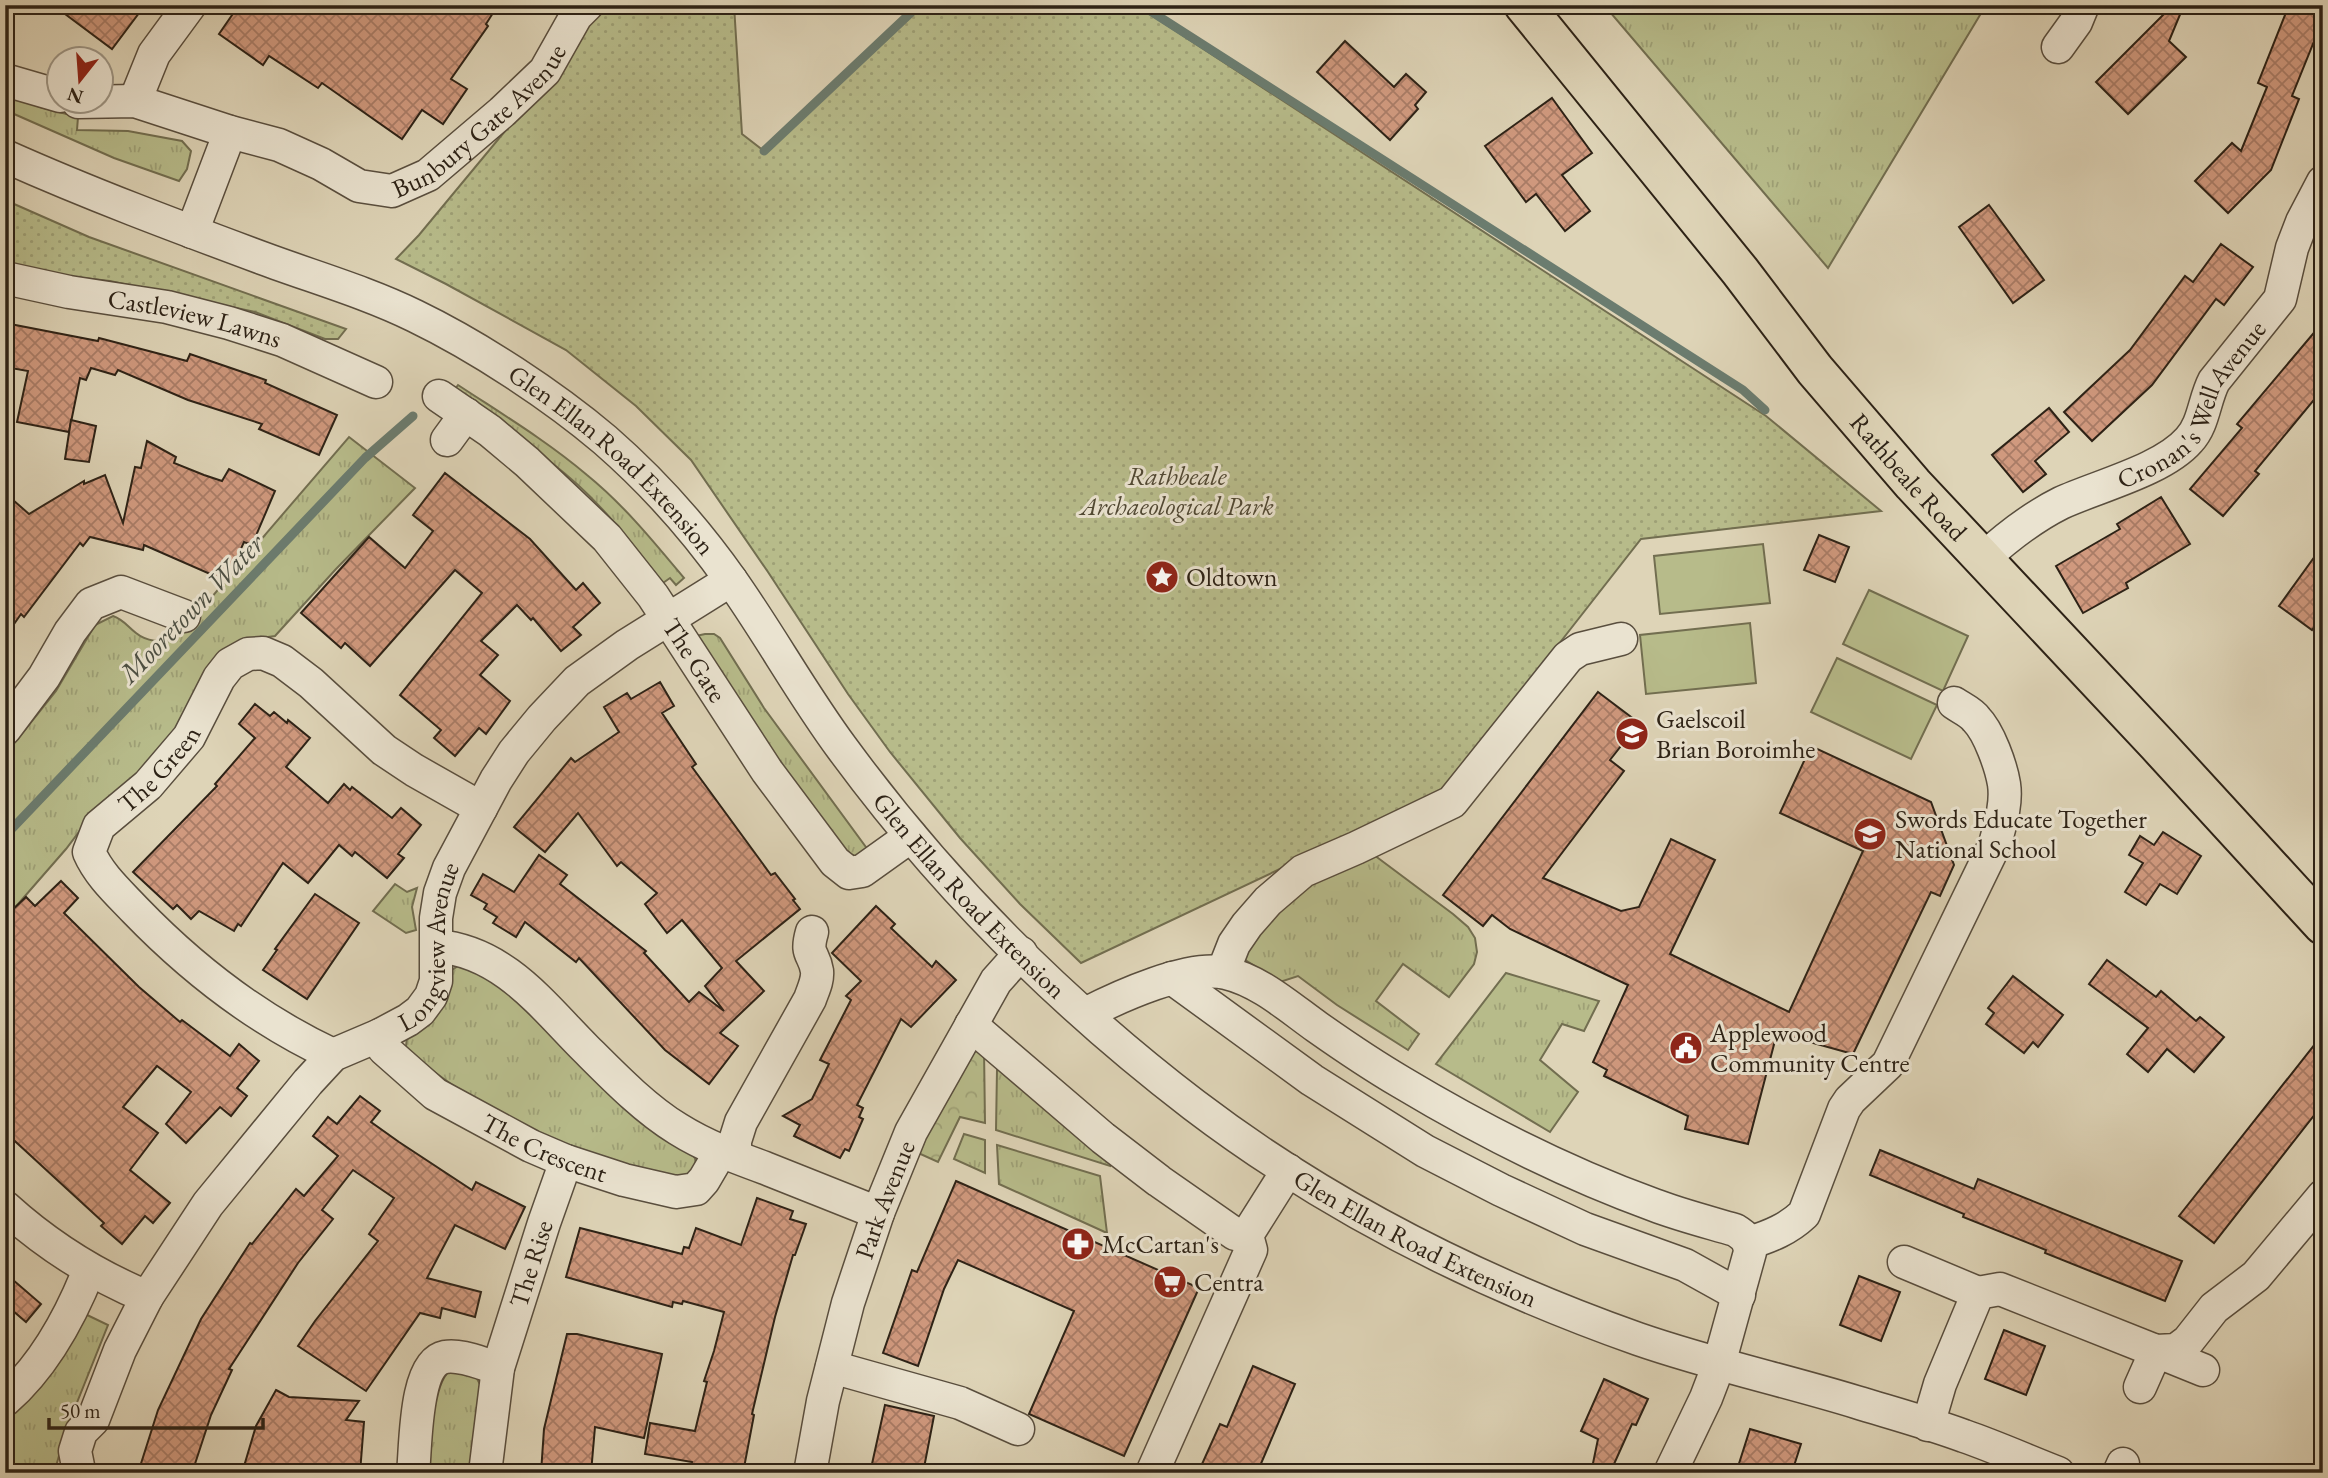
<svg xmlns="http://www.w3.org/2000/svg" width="2328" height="1478" font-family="'EB Garamond',serif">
	<defs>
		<pattern id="grass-tufts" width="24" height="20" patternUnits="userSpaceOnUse" patternTransform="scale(1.75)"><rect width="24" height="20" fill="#b7bb8a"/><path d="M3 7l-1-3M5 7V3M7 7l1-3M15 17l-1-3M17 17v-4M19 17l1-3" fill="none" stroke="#9ea076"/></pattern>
		<pattern id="forest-crowns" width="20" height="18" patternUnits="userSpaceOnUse" patternTransform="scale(1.75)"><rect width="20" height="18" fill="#b7bb8a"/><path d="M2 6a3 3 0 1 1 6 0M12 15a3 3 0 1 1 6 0" fill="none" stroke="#9ea076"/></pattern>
		<pattern id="park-dots" width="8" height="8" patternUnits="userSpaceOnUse" patternTransform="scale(1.75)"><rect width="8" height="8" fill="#b7bb8a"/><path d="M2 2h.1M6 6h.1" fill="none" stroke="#9ea076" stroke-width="1.8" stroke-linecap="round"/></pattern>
		<pattern id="building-cross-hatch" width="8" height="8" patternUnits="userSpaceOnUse" patternTransform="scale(1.75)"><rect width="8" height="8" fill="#d0997e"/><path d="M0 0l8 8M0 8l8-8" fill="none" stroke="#a97c66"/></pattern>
	</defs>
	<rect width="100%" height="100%" fill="#ded4b7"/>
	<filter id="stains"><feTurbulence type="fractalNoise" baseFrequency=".00286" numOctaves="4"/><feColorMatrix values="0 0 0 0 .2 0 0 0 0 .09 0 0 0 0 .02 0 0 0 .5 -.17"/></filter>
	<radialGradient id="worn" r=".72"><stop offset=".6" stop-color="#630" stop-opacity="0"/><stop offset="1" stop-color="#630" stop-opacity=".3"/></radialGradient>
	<g fill="url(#grass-tufts)" stroke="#726e50" stroke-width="2">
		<polygon points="1604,5 1986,5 1828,268"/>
		<polygon points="5,93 40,107 78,117 77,130 128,131 182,141 191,151 187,169 179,181 114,158 5,110"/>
		<path d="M458 385C502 414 547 441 587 475 624 505 654 542 684 578L676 585 670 578 663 583C636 549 610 514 578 485 539 450 496 421 453 392Z"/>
		<path d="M349 437 415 488 336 569 275 636 240 641 143 774 91 816 66 849 12 911 8 907 5 910V755L56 691 95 625 113 616C124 620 127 626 136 633 147 642 161 642 174 641Z"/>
		<polygon points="705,634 714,634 720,638 764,708 871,854 860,858 848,854 749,721 696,636"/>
		<polygon points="1370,852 1453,914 1468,927 1475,938 1477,952 1474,964 1449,997 1403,964 1376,1001 1419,1034 1408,1050 1337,1005 1298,976 1280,982 1239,956 1299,887"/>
		<polygon points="395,884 407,892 417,888 412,907 416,930 406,933 373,911"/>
		<polygon points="461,964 492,979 690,1152 695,1158 696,1165 686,1179 580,1155 487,1110 422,1063 406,1047 407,1036 449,972"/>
		<polygon points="1506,973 1599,1001 1584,1031 1562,1024 1540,1060 1578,1092 1550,1132 1436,1064"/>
		<polygon points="999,1065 1110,1158 1110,1166 996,1130 997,1070"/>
		<polygon points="964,1134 985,1140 985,1173 954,1159"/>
		<polygon points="997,1145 1100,1176 1107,1233 999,1184"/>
		<polygon points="83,1313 108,1325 68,1425 54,1473 5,1473 5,1415"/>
		<polygon points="443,1371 475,1375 482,1388 472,1473 425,1473 434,1397"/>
	</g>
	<polygon fill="url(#forest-crowns)" stroke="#726e50" stroke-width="2" points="973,1047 984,1049 985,1123 960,1117 938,1162 916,1152"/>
	<g fill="url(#park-dots)" stroke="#726e50" stroke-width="2">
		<polygon points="601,5 734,5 742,134 764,151 919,5 1136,5 1766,416 1881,511 1641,539 1443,792 1081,963 1020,904 960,838 890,752 848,694 768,572 691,460 636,406 566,350 446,284 396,259 419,235 554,72"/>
		<polygon points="5,200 89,237 346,329 338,339 325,339 255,312 110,281 48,274 5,261"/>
	</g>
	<g fill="#b7bb8a" stroke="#726e50" stroke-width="2">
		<polygon points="1763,544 1770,603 1660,614 1654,556"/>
		<polygon points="1869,590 1968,636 1943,691 1843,644"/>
		<polygon points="1750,623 1756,683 1646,694 1640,635"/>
		<polygon points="1837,658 1937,705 1911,759 1811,712"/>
	</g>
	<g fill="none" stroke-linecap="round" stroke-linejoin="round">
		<g stroke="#6b7c6f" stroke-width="9">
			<polyline points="1141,5 1743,390 1765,410"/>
			<polyline points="764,151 919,5"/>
			<polyline points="5,836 365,458 413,416"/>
		</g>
	</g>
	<g fill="url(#building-cross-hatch)" stroke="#2d2216" stroke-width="2">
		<polygon points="53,5 145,5 112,49"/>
		<polygon points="239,5 498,5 486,24 488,26 451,79 467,89 443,124 422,110 402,139 322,83 318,88 269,56 263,65 219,34"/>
		<polygon points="2173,5 2184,5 2169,41 2186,57 2128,114 2096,82"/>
		<polygon points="2289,5 2323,5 2323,19 2292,96 2299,99 2271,170 2228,213 2195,181 2232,143 2241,151 2267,87 2258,83"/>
		<polygon points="1345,41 1394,87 1406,74 1426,92 1415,105 1418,109 1390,140 1317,72"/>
		<polygon points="1552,98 1592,153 1562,175 1590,211 1565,231 1536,194 1526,202 1485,146"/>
		<polygon points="1989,205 2044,280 2013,303 1959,227"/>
		<polygon points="2221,244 2253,267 2224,305 2216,299 2152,385 2092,441 2064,412 2130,350 2185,276 2193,282"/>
		<polygon points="2323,322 2323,389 2255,471 2259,474 2223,516 2190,489 2242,428 2237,424"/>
		<polygon points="5,323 98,341 99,338 187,361 190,354 266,380 265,383 337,415 319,455 259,429 262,424 188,400 118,370 115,375 91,368 86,380 80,378 69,432 17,422 28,371 5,367"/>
		<polygon points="2049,408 2069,432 2035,461 2046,474 2023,492 1992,455"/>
		<polygon points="71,420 96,426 89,462 65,459"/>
		<polygon points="147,441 176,457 174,463 204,475 222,481 229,469 275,491 252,545 244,542 226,581 144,545 143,550 90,537 83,546 80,543 24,617 21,614 5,637 5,493 29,514 84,481 84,484 105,475 123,523 135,467 141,468"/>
		<polygon points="445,473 530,539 576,590 583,583 600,603 573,627 581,635 561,651 533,618 531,620 517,605 481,641 498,655 480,675 510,701 486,734 479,728 455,756 434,738 441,730 400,695 482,593 455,570 370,666 345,643 341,648 301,613 369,537 405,568 433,531 413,515"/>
		<polygon points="2161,497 2190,544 2126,583 2128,588 2083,613 2056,566 2120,529 2117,524"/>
		<polygon points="1819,535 1849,547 1835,582 1804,570"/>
		<polygon points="2323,545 2323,615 2312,630 2279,606"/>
		<polygon points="660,682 674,706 662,713 696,764 692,767 771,875 775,873 795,899 793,900 800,909 736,961 764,991 720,1033 738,1046 709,1084 665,1050 579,958 576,962 525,922 516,937 493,923 497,917 484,909 487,904 471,895 483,874 514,892 539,855 567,875 560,884 646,951 644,953 689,1002 699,992 724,1011 705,986 722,968 682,920 667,933 645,904 657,893 621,862 617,866 578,813 545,852 514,827 571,758 575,762 619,732 604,707 627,693 631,699"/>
		<polygon points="1598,692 1639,723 1610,760 1624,771 1543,878 1621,911 1639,907 1671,839 1715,860 1670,954 1789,1012 1863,851 1780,813 1811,746 1931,802 1954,865 1940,896 1931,892 1853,1054 1777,1033 1748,1144 1685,1129 1688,1116 1604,1076 1607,1070 1593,1062 1628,985 1510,929 1492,915 1483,926 1443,895"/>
		<polygon points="255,704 270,716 274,712 287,723 288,720 310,738 286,767 328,803 344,784 350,790 352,787 392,818 401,808 421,825 398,854 404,858 387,878 355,852 352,856 339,845 308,883 283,863 241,926 238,924 234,931 199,911 191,919 177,905 173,909 133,872 217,786 215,784 255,738 239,724"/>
		<polygon points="2163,832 2201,856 2177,894 2160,884 2146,905 2125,892 2143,863 2129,855 2140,836 2154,845"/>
		<polygon points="61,881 78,898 64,913 139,987 180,1022 182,1020 230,1056 239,1044 259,1061 237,1088 247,1096 231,1116 220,1107 186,1143 166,1124 191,1092 157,1066 123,1107 158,1133 130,1170 170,1203 153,1223 145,1216 122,1244 101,1226 104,1223 5,1132 5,917 26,897 35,906"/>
		<polygon points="315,894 359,923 307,999 263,970 277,950 275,949"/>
		<polygon points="876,906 895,924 891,928 932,967 936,961 956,980 911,1027 901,1019 857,1105 863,1108 859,1117 863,1119 849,1151 845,1149 840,1158 794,1136 800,1125 783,1116 812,1099 829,1064 820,1060 851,1000 846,996 861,981 832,953"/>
		<polygon points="2107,960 2156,997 2161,991 2196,1021 2200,1017 2224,1037 2194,1072 2167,1049 2148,1072 2127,1054 2148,1028 2089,984"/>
		<polygon points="2013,976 2063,1015 2038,1047 2033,1042 2024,1053 1986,1024 1994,1013 1988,1008"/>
		<polygon points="2323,1034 2323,1104 2214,1243 2179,1216"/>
		<polygon points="360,1096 380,1111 371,1122 399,1142 472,1190 476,1182 525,1207 505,1249 455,1225 427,1278 481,1292 475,1317 442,1308 440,1318 420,1313 366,1391 298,1346 315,1321 378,1241 369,1234 394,1198 353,1170 322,1210 333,1219 298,1263 229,1369 232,1370 211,1415 192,1473 138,1473 158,1410 201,1319 250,1243 252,1244 296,1189 304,1196 338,1156 313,1136 328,1117 337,1124"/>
		<polygon points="1880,1150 1974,1189 1978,1179 2182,1261 2165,1301 2045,1253 2046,1250 1963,1217 1964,1214 1870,1175"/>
		<polygon points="956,1181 1199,1288 1124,1456 1029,1414 1074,1311 958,1260 944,1289 918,1366 883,1353 912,1270 917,1272"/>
		<polygon points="757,1198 793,1211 790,1219 806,1224 795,1255 793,1255 775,1317 752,1414 754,1415 743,1473 689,1473 692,1462 645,1454 650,1423 695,1431 707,1382 704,1381 714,1351 724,1312 683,1301 682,1304 673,1302 672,1307 566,1277 580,1228 682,1254 684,1247 689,1248 696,1228 741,1245"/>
		<polygon points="5,1273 41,1304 26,1322 5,1304"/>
		<polygon points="1859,1276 1900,1292 1881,1341 1840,1325"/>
		<polygon points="2004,1330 2045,1346 2026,1395 1985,1379"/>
		<polygon points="567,1334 577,1334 662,1354 644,1438 595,1427 591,1473 541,1473 544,1429"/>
		<polygon points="1253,1366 1295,1384 1257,1473 1198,1473 1220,1424 1227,1427"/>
		<polygon points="1604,1379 1648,1399 1636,1425 1632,1424 1610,1473 1591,1473 1598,1439 1581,1431"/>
		<polygon points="276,1390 289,1397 359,1401 346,1420 364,1422 360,1473 242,1473 256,1426"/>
		<polygon points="885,1405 934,1416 923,1473 870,1473"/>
		<polygon points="1750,1429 1801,1444 1793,1469 1787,1467 1785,1473 1736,1473"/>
	</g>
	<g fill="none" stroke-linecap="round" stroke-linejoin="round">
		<defs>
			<g id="minor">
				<polyline points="2058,47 2076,22 2083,5"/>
				<polyline points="5,80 60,96"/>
				<polyline points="135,101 154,54 190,5"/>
				<path id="s1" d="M78 102 135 101 230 132 279 145 321 164 359 186 392 191 428 175 502 112 545 71 576 16 587 5"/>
				<path id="s2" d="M5 156C90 194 176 226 262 258 313 277 366 292 415 316 477 346 552 395 605 440 652 481 695 529 731 580 770 635 802 694 842 748 941 883 1062 1004 1194 1105 1328 1207 1480 1283 1638 1339 1710 1364 1784 1380 1856 1402 1892 1413 1929 1423 1964 1436 1996 1447 2027 1461 2058 1473"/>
				<polyline points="192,232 230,132"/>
				<path id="s3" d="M5 278 69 292 167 307 229 323 282 340 376 382"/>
				<path id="s4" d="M439 396 490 431 527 462 607 538 653 596 767 771 835 862 849 873 862 871 911 836"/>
				<polyline points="447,440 466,414"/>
				<path id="s5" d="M1983 559C2007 537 2031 518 2061 503 2098 486 2163 470 2189 440 2204 424 2204 400 2214 381L2280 299 2292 248 2302 222 2323 182"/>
				<polyline points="5,729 44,677 70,632 91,604 121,592 184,616"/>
				<path d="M437 946C504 952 542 1005 586 1049 613 1076 645 1109 678 1129 705 1146 735 1157 765 1168 803 1183 841 1198 878 1213"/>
				<polyline points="1223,972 1234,944 1247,925 1268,901 1303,871 1356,848 1452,802 1568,657 1580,649 1621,639"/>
				<polyline points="1172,978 1312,1080 1425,1151 1501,1190 1585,1229 1685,1265 1739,1295"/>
				<path d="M1085 1014C1118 997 1190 964 1226 973 1260 981 1289 1007 1317 1027 1344 1046 1372 1065 1401 1082 1481 1130 1566 1173 1654 1205 1680 1215 1708 1222 1735 1230 1745 1236 1749 1240 1750 1252L1719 1364 1706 1398 1670 1473"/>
				<polyline points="971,1025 1103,1138 1159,1181 1235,1234 1247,1235"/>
				<path id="s6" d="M380 1035 384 1049 435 1094 531 1146 566 1161 624 1180 676 1192 696 1189 704 1180 721 1151"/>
				<path id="s7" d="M333 1055C260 1021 192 969 135 910 118 892 99 875 89 852L99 826 148 785 189 737 219 678 230 664 248 654 263 653 282 661 311 683 384 750 414 770 481 808"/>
				<path d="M735 1156V1141L741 1122 810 999C813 990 818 981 817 971 814 952 805 956 812 932"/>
				<path d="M5 1207C48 1246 94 1275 147 1297"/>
				<path d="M1749 1243C1771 1236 1788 1229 1804 1214L1844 1109 1850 1100 1888 1064 1995 844C2000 825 2007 804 2004 784 2001 766 1989 732 1976 719 1971 712 1961 708 1954 703"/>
				<polyline points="1904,1262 1978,1293"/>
				<polyline points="832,1367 960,1403 1018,1429"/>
				<polyline points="2140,1387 2156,1351 2203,1370"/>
				<path d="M5 1400C44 1366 70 1318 89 1270"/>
				<polyline points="1928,1425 1940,1384 1978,1293 2000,1289 2156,1351 2176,1350 2188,1341 2214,1308 2256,1276 2323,1196"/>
				<path id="s8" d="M76 1473 78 1466 75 1451 81 1432 93 1420 120 1350 147 1297 208 1204 308 1082 333 1055 380 1035 408 1020 420 1011 431 996 436 981V918L440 893 449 868 496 780 514 752 542 718 577 681 627 645 731 580"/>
				<path d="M413 1473C416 1447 414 1363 445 1357 461 1354 482 1364 498 1368"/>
				<path id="s9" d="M485 1473 498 1368 544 1223 566 1161"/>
				<path id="s10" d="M810 1473 823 1401 848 1303 878 1213 911 1132 996 981 1021 953"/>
				<polyline points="1152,1473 1251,1250 1247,1235 1288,1170"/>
				<polyline points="2119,1473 2123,1464"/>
			</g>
			<g id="major">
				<path id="s11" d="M1524 5 1740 271 1815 370 1913 484 2157 744 2323 925"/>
			</g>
		</defs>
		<use href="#minor" stroke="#594e3e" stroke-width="35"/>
		<use href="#major" stroke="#2d2216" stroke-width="42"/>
		<use href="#minor" stroke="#eae3d0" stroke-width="32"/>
		<use href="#major" stroke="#ded4b7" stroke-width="38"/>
	</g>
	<defs>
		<symbol id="sight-disc" viewBox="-11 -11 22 22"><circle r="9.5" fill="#8f2418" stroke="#eae3d0"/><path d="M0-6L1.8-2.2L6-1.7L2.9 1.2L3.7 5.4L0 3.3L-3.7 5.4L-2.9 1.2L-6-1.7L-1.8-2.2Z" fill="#fff"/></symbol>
		<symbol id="school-disc" viewBox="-11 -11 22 22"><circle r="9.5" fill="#8f2418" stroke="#eae3d0"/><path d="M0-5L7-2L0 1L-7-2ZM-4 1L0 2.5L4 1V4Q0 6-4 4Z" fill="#fff"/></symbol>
		<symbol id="civic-disc" viewBox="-11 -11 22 22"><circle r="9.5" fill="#8f2418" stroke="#eae3d0"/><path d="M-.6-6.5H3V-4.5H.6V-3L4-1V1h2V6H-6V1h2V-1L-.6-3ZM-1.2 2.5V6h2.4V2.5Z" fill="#fff"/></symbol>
		<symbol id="pharmacy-disc" viewBox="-11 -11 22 22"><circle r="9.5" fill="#8f2418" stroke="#eae3d0"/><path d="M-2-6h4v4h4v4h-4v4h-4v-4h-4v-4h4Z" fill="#fff"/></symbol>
		<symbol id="supermarket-disc" viewBox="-11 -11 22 22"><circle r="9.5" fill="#8f2418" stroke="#eae3d0"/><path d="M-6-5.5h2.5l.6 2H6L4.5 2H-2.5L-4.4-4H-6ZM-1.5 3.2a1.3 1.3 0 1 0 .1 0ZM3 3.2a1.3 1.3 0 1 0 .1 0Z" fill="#fff"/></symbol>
	</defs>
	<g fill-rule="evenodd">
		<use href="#sight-disc" x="1143" y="558" width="38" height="38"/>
		<use href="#school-disc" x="1613" y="715" width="38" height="38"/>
		<use href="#school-disc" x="1851" y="815" width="38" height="38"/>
		<use href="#civic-disc" x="1667" y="1029" width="38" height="38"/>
		<use href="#pharmacy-disc" x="1059" y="1225" width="38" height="38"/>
		<use href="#supermarket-disc" x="1151" y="1263" width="38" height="38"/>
	</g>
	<g text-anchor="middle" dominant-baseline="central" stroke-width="6" stroke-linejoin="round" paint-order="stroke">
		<g font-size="26" fill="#2d2216" stroke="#eae3d0">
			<text stroke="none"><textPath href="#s1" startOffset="444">Bunbury Gate Avenue</textPath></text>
			<text stroke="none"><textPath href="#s3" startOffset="194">Castleview Lawns</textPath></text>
			<text stroke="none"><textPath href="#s5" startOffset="268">Cronan's Well Avenue</textPath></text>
			<text stroke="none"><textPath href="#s2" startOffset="686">Glen Ellan Road Extension</textPath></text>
			<text stroke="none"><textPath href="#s11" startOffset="609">Rathbeale Road</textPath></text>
			<text stroke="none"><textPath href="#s4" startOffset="371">The Gate</textPath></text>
			<text stroke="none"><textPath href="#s7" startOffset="432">The Green</textPath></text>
			<text stroke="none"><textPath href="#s2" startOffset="1253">Glen Ellan Road Extension</textPath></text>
			<text stroke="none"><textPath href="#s8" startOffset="663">Longview Avenue</textPath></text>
			<text stroke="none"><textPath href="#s6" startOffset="205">The Crescent</textPath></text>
			<text stroke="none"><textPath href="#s10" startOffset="284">Park Avenue</textPath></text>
			<text stroke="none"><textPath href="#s2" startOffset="1820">Glen Ellan Road Extension</textPath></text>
			<text stroke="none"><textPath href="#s9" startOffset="215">The Rise</textPath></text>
		</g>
		<g font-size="26" font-style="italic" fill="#504833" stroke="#eae3d0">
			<text x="1177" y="476">Rathbeale<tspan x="1177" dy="30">Archaeological Park</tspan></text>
		</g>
		<g font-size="26" fill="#2d2216" stroke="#eae3d0" text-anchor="start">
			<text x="1186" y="577">Oldtown</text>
			<text x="1656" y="719">Gaelscoil<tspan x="1656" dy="30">Brian Boroimhe</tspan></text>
			<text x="1895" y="819">Swords Educate Together<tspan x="1895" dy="30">National School</tspan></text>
			<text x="1710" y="1033">Applewood<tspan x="1710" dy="30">Community Centre</tspan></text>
			<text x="1102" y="1244">McCartan's</text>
			<text x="1194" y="1282">Centra</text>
		</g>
		<g font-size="28" font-style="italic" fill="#4c4f43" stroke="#eae3d0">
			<text transform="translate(191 608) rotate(-46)">Mooretown Water</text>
		</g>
	</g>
	<rect width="2328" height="1478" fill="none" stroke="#ded4b7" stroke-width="28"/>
	<rect x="7" y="7" width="2314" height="1464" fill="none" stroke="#2d2216" stroke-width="3.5"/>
	<rect x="14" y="14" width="2300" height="1450" fill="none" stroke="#2d2216" stroke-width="2"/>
	<g transform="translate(80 80) rotate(197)"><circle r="33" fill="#eae3d0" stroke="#9e9686" stroke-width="2"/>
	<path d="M0-5L12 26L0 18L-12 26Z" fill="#8f2418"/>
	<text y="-10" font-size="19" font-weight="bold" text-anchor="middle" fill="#2d2216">N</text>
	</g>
	<path d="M49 1418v10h214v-10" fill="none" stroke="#2d2216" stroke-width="3.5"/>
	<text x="60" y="1418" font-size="21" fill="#2d2216" stroke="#eae3d0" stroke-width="5" paint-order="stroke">50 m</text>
	<rect width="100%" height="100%" filter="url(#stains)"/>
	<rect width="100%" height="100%" fill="url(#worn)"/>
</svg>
